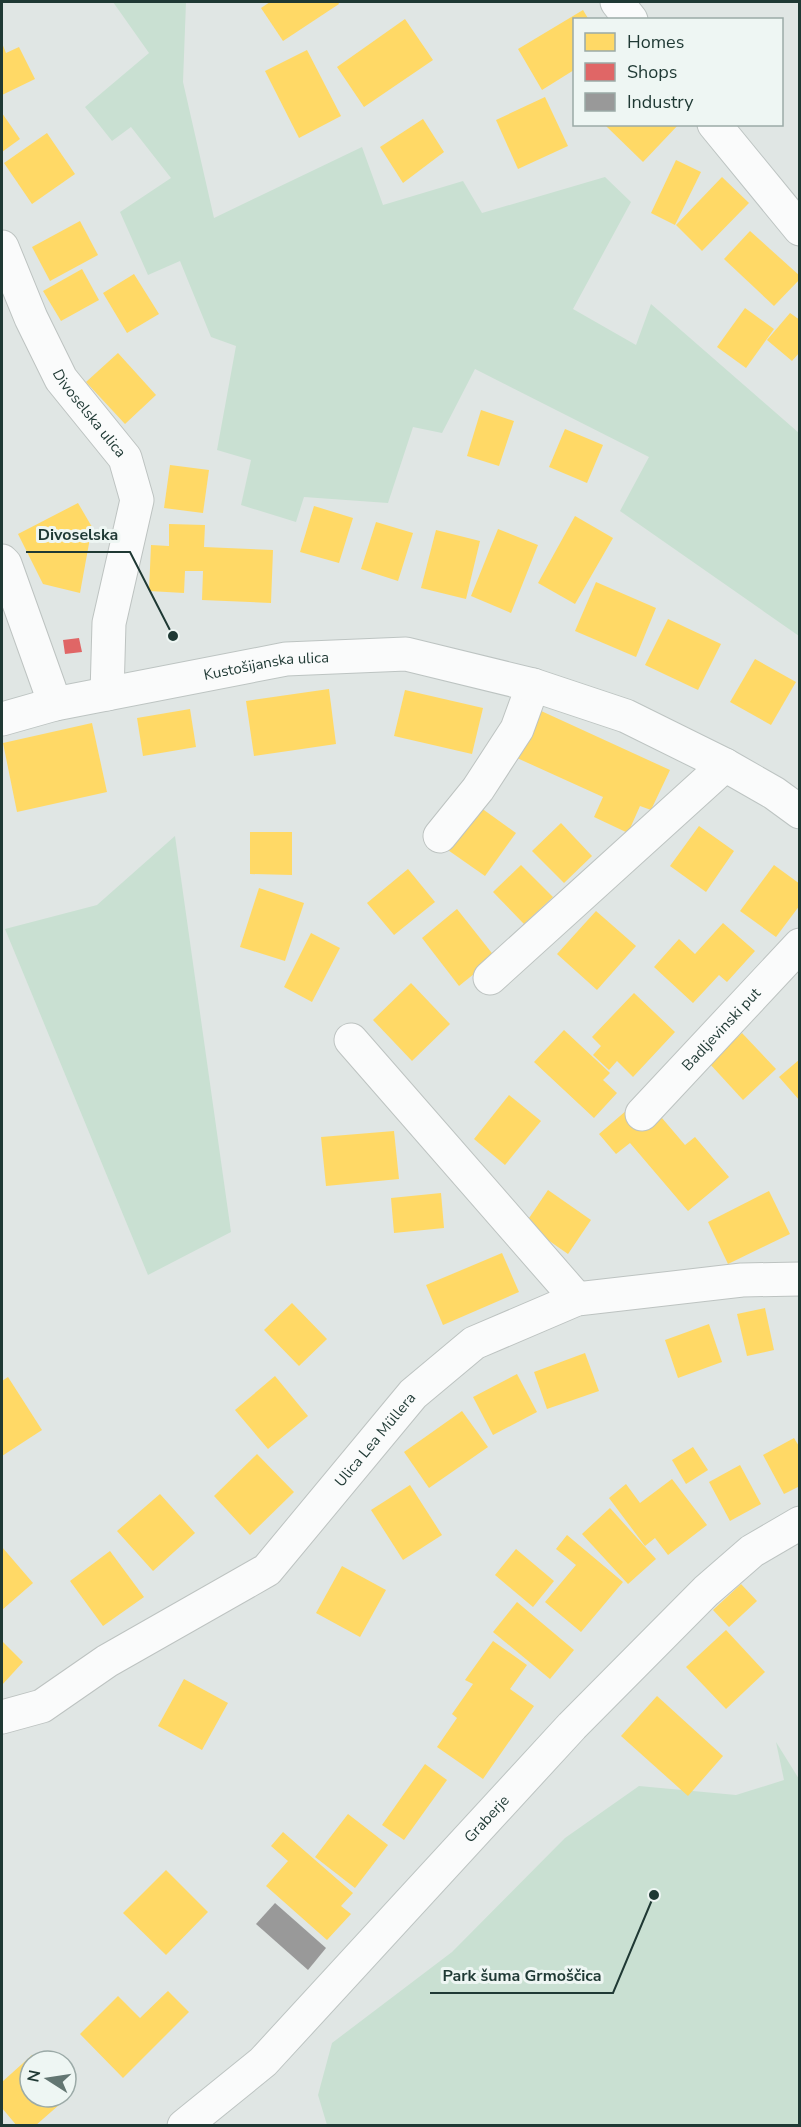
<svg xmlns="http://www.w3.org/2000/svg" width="801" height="2127" font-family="'Nunito Sans',sans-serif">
	<rect width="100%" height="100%" fill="#e0e6e4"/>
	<g fill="#c9e0d2">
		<polygon points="113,2 186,2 183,82 214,218 362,147 383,205 463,181 482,213 605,177 631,202 573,309 636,345 651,304 799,433 799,636 620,511 649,457 475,369 442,433 413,427 388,503 304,497 296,522 241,505 251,460 217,450 236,346 211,337 180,261 148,275 120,212 171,178 131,127 112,141 85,107 149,53"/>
		<polygon points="175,836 231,1232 148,1275 5,929 97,905"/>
		<polygon points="776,1742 799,1779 799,2125 327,2125 318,2095 332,2043 452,1952 565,1838 639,1786 736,1795 784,1780"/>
	</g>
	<g fill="#ffd966">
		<polygon points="270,2 338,2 339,4 283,41 261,8"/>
		<polygon points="583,10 589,20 574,20 574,70 542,90 518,49"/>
		<polygon points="405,19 433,60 364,107 337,67"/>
		<polygon points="2,43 6,53 19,47 35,79 2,95"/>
		<polygon points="307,50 341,116 299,138 265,71"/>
		<polygon points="545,97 568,146 518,169 496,120"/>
		<polygon points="2,113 20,139 2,152"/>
		<polygon points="423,119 444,152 403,183 380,147"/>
		<polygon points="608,124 679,124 643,162 606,126"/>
		<polygon points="47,133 75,174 32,204 4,163"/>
		<polygon points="676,160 701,172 675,225 651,213"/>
		<polygon points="722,177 749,203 702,251 676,225"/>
		<polygon points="80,221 98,255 50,281 32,247"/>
		<polygon points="750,231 800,276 800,279 774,306 724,259"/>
		<polygon points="82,269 99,300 61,321 43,291"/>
		<polygon points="134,274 159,314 127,333 103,293"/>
		<polygon points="745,308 774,329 746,368 717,347"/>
		<polygon points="790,313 800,320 800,352 792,361 767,340"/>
		<polygon points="118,353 156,395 125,424 86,382"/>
		<polygon points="481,410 514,421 499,466 467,456"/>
		<polygon points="565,429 603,445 587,483 549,467"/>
		<polygon points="170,465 209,470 203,513 164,508"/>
		<polygon points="78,503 92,527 80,593 43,584 18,534"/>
		<polygon points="314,506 353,518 339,563 300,552"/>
		<polygon points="575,516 613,538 575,604 538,583"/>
		<polygon points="376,522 413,533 398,581 361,569"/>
		<polygon points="169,524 205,525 204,547 273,550 271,603 202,600 203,571 185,571 184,593 149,591 151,545 169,546"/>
		<polygon points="498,529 538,545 511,613 471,596"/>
		<polygon points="436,530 480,541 466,599 421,588"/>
		<polygon points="596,582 656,608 636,657 575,631"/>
		<polygon points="668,619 721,644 698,690 645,665"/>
		<polygon points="755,659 796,682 771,725 730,702"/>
		<polygon points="329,689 336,744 254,756 246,701"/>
		<polygon points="405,690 483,708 472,754 394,736"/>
		<polygon points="190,709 196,747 143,756 137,718"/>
		<polygon points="539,710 670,770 651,810 640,806 628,833 594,817 603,797 517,758"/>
		<polygon points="92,723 107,792 17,812 3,743"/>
		<polygon points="477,805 516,833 485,876 445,848"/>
		<polygon points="561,823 592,856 564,883 532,851"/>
		<polygon points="699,826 734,851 706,892 670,866"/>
		<polygon points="250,832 292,832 292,875 250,874"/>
		<polygon points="521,865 553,897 524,924 493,892"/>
		<polygon points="774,865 800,884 800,905 776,937 740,911"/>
		<polygon points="408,869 435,902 394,935 367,903"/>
		<polygon points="259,888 304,903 285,961 240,947"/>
		<polygon points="457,909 495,957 459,986 422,938"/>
		<polygon points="596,911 636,946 597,990 557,954"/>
		<polygon points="723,923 755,951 727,982 719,975 693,1003 654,967 679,939 695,954"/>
		<polygon points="311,933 340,948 312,1002 284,987"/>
		<polygon points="411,983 450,1024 412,1061 373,1020"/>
		<polygon points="634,993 675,1032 633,1077 617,1061 609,1070 593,1055 601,1046 592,1037"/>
		<polygon points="564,1030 610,1073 603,1080 617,1093 594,1118 534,1062"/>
		<polygon points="742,1033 776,1069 743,1100 709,1063"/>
		<polygon points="800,1059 800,1101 779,1077"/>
		<polygon points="509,1095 541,1121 505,1165 474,1139"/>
		<polygon points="627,1110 656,1111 685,1145 695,1137 729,1177 688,1211 630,1143 616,1154 599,1134"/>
		<polygon points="394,1131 399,1179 326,1186 321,1137"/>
		<polygon points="548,1190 591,1220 568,1254 525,1224"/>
		<polygon points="769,1191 790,1234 728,1264 708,1222"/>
		<polygon points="441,1193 444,1228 394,1233 391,1198"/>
		<polygon points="502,1253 519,1292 443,1325 426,1285"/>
		<polygon points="292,1303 327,1339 299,1366 264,1330"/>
		<polygon points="765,1308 774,1350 747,1356 737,1314"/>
		<polygon points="709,1324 722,1362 678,1378 665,1340"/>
		<polygon points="585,1353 599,1391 547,1409 534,1372"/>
		<polygon points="517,1374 537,1412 493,1435 473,1397"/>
		<polygon points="275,1376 308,1416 268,1449 235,1410"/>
		<polygon points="8,1377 42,1430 2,1456 2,1381"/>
		<polygon points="462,1411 488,1447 429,1488 404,1452"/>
		<polygon points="794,1438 800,1448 800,1486 784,1494 763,1455"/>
		<polygon points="693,1447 708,1470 686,1484 672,1460"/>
		<polygon points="257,1454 294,1492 250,1535 214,1496"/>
		<polygon points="740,1465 761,1504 730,1521 709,1482"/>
		<polygon points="672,1479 707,1525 668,1555 655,1538 645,1546 609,1498 626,1484 640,1503"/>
		<polygon points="410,1485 442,1535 403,1560 371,1510"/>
		<polygon points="160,1494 195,1533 153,1571 117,1531"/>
		<polygon points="610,1508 656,1559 628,1584 582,1534"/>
		<polygon points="567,1535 623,1582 581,1632 545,1602 576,1565 556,1549"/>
		<polygon points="2,1547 33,1583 2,1610"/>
		<polygon points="516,1549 554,1581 533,1607 495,1575"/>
		<polygon points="110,1551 144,1597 103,1626 70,1581"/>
		<polygon points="342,1566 386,1590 360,1637 316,1613"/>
		<polygon points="741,1584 757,1601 729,1627 713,1610"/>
		<polygon points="517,1602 574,1650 550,1679 493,1632"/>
		<polygon points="726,1630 765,1672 726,1709 686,1667"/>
		<polygon points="2,1641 23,1662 2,1685"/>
		<polygon points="493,1641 527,1665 510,1689 534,1706 483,1779 437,1747 457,1718 452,1714 473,1684 465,1680"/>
		<polygon points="184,1679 228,1703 202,1750 158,1726"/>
		<polygon points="657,1696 723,1756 688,1796 621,1736"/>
		<polygon points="425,1764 447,1780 404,1840 382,1825"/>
		<polygon points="348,1814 388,1845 355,1888 315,1857"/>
		<polygon points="283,1832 353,1893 341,1906 351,1914 327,1940 266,1886 288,1861 271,1846"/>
		<polygon points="166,1870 208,1912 166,1955 123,1913"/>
		<polygon points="168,1991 189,2012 123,2078 80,2034 118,1996 140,2018"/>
		<polygon points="32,2055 37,2061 30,2061 30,2097 68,2097 35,2126 17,2126 2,2108 2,2082"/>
	</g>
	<polygon fill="#e06666" points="79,638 82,652 65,654 63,640"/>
	<polygon fill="#999" points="275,1903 326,1948 308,1970 256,1924"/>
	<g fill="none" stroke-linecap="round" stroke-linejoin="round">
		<defs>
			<g id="street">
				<path id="s1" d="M2 247 31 318 61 379 125 458 137 500 109 623 107 694"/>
				<polyline points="2,561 5,564 55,704"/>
				<polyline points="440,836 478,789 517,729 533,685"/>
				<polyline points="490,978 725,765"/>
				<polyline points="351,1040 577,1299"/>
				<path id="s2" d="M642 1114 800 945"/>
				<path id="s3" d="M2 1717 42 1706 107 1661 267 1570 413 1394 474 1343 577 1299 742 1280 800 1279"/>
			</g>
			<g id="secondary">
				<polyline points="617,2 631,20"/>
				<polyline points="714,124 800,229"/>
				<path id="s4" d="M2 719 55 704 286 659 406 654 533 685 626 716 725 765 774 793 800 812"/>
				<path id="s5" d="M184 2126 263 2062 572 1726 706 1591 752 1551 800 1523"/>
			</g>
		</defs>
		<use href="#street" stroke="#bdc3c1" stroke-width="35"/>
		<use href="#secondary" stroke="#bdc4c2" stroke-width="35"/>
		<use href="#street" stroke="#fafbfb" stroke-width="33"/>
		<use href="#secondary" stroke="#fafbfb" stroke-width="33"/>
	</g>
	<g text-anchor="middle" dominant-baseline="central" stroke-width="6" stroke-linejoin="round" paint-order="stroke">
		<g font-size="15" fill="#1f3934" stroke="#eef6f3">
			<text stroke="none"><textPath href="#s1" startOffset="189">Divoselska ulica</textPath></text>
			<text stroke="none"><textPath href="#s4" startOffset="270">Kustošijanska ulica</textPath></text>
			<text stroke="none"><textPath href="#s2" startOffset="116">Badljevinski put</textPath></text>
			<text stroke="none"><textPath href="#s3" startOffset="474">Ulica Lea Müllera</textPath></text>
			<text stroke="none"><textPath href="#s5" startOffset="432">Graberje</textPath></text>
		</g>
	</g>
	<path fill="none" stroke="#1f3934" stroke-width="2" d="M173 636L130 552H26M654 1895L613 1993H430"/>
	<g fill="#1f3934" stroke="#eef6f3" stroke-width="2">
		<circle cx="173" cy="636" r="6"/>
		<circle cx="654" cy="1895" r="6"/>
	</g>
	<g font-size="16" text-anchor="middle" font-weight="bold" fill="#1f3934" stroke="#eef6f3" stroke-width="6" stroke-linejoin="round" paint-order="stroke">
		<text x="78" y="540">Divoselska</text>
		<text x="522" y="1981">Park šuma Grmoščica</text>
	</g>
	<rect width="801" height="2127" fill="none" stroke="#1f3934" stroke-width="6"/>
	<rect x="573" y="18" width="210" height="108" fill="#eef6f3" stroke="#9baaa7" stroke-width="1.5"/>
	<rect x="585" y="33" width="30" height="18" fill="#ffd966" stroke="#9baaa7" stroke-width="1.5"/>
	<text x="627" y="48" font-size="18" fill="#1f3934">Homes</text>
	<rect x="585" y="63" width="30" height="18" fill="#e06666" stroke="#9baaa7" stroke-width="1.5"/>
	<text x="627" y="78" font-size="18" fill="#1f3934">Shops</text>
	<rect x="585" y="93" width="30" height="18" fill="#999999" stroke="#9baaa7" stroke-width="1.5"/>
	<text x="627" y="108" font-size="18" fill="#1f3934">Industry</text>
	<g transform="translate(48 2079) rotate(282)"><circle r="28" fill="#eef6f3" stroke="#9baaa7" stroke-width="1.5"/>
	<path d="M0-4.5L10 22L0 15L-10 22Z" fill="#637672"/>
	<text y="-9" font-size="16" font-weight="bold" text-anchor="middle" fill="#1f3934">N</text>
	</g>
</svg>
